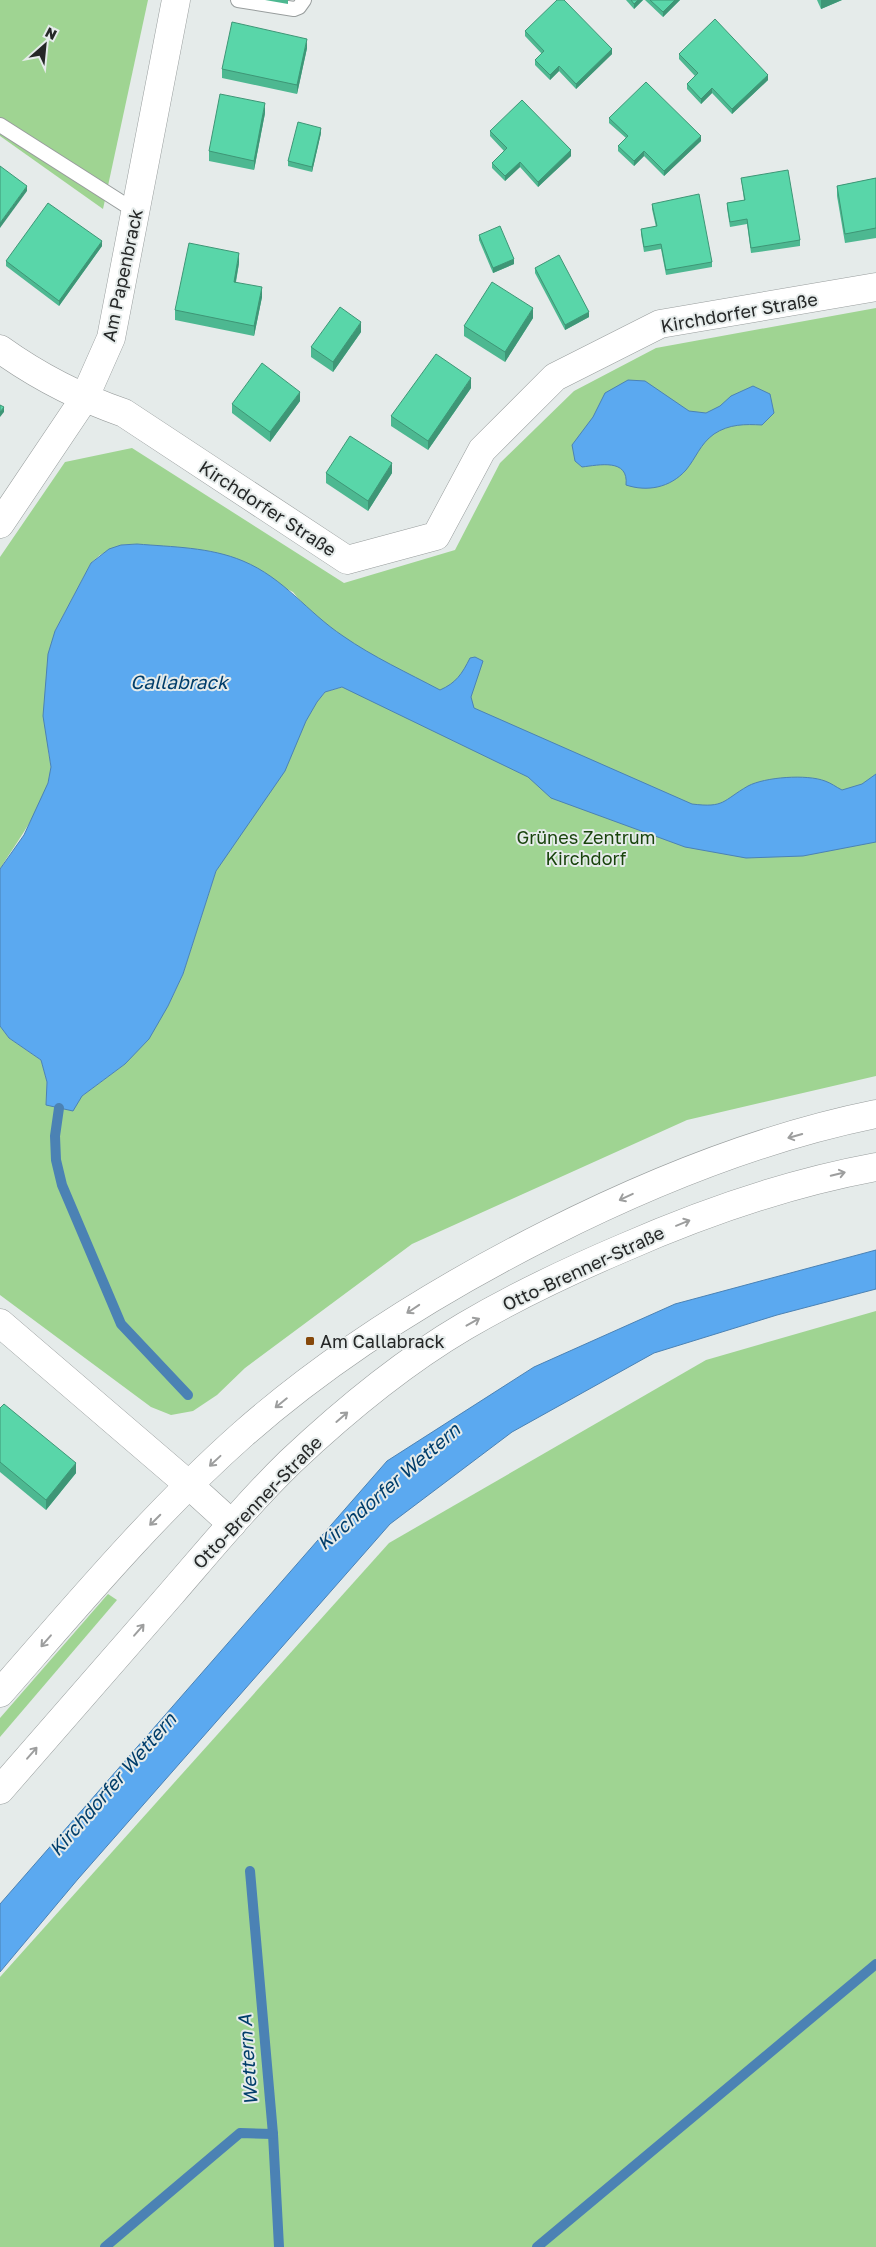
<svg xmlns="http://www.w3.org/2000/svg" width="876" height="2247" font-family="'Golos Text',sans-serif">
	<rect width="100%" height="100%" fill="#e5ebea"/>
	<g fill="#9fd492">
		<polygon points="0,0 148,0 103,209 0,136"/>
		<path d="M876 308V1076L687 1120 412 1244 245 1368 217 1395 193 1411 171 1415 151 1407 0 1295V1026L9 1038 41 1060 47 1082 46 1105 82 1096 125 1064 168 1006 183 974 216 871 317 702 325 692 343 687 305 607 293 592 214 552 137 544 121 545 100 555 91 563 55 631 48 750C49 756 51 763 51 769 48 802 17 841 0 869V557L65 462 132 448 344 583 455 550 500 463 574 391 656 348Z"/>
		<polygon points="876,1311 876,2247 0,2247 0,1977 389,1543 706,1360"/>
		<polygon points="108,1594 117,1600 0,1737 0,1718"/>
	</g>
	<g fill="#5ba9f0" stroke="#4b82b4">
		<path d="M628 380 645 381 689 411 706 413 720 406 731 396 753 386 770 394 774 413 762 425C745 424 729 424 714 434 700 444 696 458 686 470 670 488 647 492 626 485 629 458 599 465 582 467L575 461 572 445 593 417 605 393Z"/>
		<path d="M137 544C172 547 210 547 243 561 284 578 307 612 343 636 373 657 408 673 440 690 456 683 462 674 470 658L475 657 483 661 471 697 474 708 692 804C725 808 722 801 748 786 765 777 807 774 825 781 831 783 836 787 842 790L862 784 876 774V842L803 856 746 858 685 847 551 798 528 777 342 687 325 692 317 702 306 721 285 771 216 871 183 974 168 1006 149 1039 125 1064 82 1096 73 1111 46 1105 47 1082 41 1060 9 1038 0 1026V869L24 835 48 783 51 767 43 716 48 654 55 631 91 563 109 549 121 545Z"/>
		<polygon points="876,1250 876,1289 777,1315 654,1353 512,1432 390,1524 78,1879 0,1972 0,1904 387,1461 534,1367 675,1304"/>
	</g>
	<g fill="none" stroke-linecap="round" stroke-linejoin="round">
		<g stroke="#4b82b4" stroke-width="10">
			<polyline points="59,1108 55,1136 56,1160 62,1185 121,1324 188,1395"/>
			<polyline points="250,1871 273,2134 279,2247"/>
			<polyline points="105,2247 240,2133 273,2134"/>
			<polyline points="537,2247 876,1964"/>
		</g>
		<defs>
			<g id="service">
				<polyline points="238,0 294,9 299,7 304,0"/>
				<polyline points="0,125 135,211"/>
			</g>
			<g id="minor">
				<path d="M0 349C39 377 78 397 124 413L347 560 436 536 482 450 555 377 660 324 876 287"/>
				<polyline points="0,524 84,399 111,338 176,0"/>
				<polyline points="0,1323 189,1485"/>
			</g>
			<g id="secondary">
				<polyline points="189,1485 232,1524"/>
				<path d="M0 1693C78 1604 154 1513 243 1434 335 1353 439 1289 548 1234 651 1182 762 1137 876 1114"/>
				<path d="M0 1790C57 1724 114 1659 171 1594 210 1549 248 1503 290 1462 343 1412 402 1363 465 1326 516 1296 569 1271 623 1248 705 1212 789 1183 876 1167"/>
			</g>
		</defs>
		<use href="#service" stroke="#989d9d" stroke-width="16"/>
		<use href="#minor" stroke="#989d9d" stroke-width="29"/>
		<use href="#secondary" stroke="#989d9d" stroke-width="29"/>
		<use href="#service" stroke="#fff" stroke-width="14"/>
		<use href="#minor" stroke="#fff" stroke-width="28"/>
		<use href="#secondary" stroke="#fff" stroke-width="28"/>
	</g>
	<g fill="#4db891">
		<polygon points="265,0 288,0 288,4"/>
		<polygon points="626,0 643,0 634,9"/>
		<polygon points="645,0 680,0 663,17"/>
		<polygon points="817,0 842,0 821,9"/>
		<polygon points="525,31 612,54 576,89 559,71 550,80 535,65 535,60 542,54 525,36"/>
		<polygon points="307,48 297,94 222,78 222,69"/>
		<polygon points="679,54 768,80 732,114 712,93 701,104 687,89 687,84 695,76 679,59"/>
		<polygon points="265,113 254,170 209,161 209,151"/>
		<polygon points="609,118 701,141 664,176 644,156 634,166 618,151 618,146 626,138 609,123"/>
		<polygon points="490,131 571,156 538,187 520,167 505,181 492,168 492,163 504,151 490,136"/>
		<polygon points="321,133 312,172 288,166 288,161"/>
		<polygon points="741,178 800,240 800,246 751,253 747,224 730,227 727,208 727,203 744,200"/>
		<polygon points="876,178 876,238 845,243 837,196 837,186"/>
		<polygon points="652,204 712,262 712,267 666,275 661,249 644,252 641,234 641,229 656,227 652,209"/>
		<polygon points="479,235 514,264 493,273 479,240"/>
		<polygon points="102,246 59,306 6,266 6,261"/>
		<polygon points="239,263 236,282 262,297 254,336 175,320 175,310"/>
		<polygon points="535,268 589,317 565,330 535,273"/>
		<polygon points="533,318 505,362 464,336 464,326"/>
		<polygon points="361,332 333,372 311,357 311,347"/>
		<polygon points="471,388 428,450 391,426 391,416"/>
		<polygon points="300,401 270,442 232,413 232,404"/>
		<polygon points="326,473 392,473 368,511 326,483"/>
		<polygon points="0,1408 76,1473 46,1510 0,1472"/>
	</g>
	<g fill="#3e9676">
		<polygon points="638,0 643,0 634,9 634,4"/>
		<polygon points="675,0 680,0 663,17 663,12"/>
		<polygon points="821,0 842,0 821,9"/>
		<polygon points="307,39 307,48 297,94 297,85"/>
		<polygon points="612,49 612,54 576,89 576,84"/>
		<polygon points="559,66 559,71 550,80 550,75"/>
		<polygon points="768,75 768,80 732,114 732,109"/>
		<polygon points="712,88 712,93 701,104 701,99"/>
		<polygon points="265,103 265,113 254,170 254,161"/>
		<polygon points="321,128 321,133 312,172 312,167"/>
		<polygon points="701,136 701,141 664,176 664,171"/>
		<polygon points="571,150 571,156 538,187 538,182"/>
		<polygon points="644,151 644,156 634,166 634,161"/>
		<polygon points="520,162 520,167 505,181 505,176"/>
		<polygon points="27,186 27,191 0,228 0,223"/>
		<polygon points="102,241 102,246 59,306 59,301"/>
		<polygon points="239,253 239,263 234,291 234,282"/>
		<polygon points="514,259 514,264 493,273 493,268"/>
		<polygon points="262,287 262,297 254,336 254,326"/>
		<polygon points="533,308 533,318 505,362 505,352"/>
		<polygon points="589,312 589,317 565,330 565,325"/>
		<polygon points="361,322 361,332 333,372 333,362"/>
		<polygon points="471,378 471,388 428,450 428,441"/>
		<polygon points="300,392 300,401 270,442 270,432"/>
		<polygon points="4,407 4,412 0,417 0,412"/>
		<polygon points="392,463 392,473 368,511 368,501"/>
		<polygon points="76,1463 76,1473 46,1510 46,1500"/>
	</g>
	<g fill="#59d6a9" stroke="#3e9676">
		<polygon points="557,0 564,0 612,49 576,84 559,66 550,75 535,60 544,51 525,31"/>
		<polygon points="631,0 638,0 634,4"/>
		<polygon points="650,0 675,0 663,12"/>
		<polygon points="715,19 768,75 732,109 712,88 701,99 687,84 698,73 679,54"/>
		<polygon points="232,22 307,39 297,85 222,69"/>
		<polygon points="646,82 701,136 664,171 644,151 634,161 618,146 628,136 609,118"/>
		<polygon points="220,94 265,103 254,161 209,151"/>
		<polygon points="522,100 571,150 538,182 520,162 505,176 492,163 507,148 490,131"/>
		<polygon points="298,122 321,128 312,167 288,161"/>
		<polygon points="0,166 27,186 0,223"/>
		<polygon points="788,170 800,240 751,248 747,219 730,222 727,203 745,200 741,178"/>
		<polygon points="876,178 876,228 845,234 837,186"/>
		<polygon points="699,194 712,262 666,270 661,244 644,247 641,229 657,226 652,204"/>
		<polygon points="48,203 102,241 59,301 6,261"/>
		<polygon points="500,226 514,259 493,268 479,235"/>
		<polygon points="189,243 239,253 234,282 262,287 254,326 175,310"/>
		<polygon points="559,255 589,312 565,325 535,268"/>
		<polygon points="492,282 533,308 505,352 464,326"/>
		<polygon points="340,307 361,322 333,362 311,347"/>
		<polygon points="436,354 471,378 428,441 391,416"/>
		<polygon points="262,363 300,392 270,432 232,404"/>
		<polygon points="0,405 4,407 0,412"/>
		<polygon points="350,436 392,463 368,501 326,473"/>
		<polygon points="4,1404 76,1463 46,1500 0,1462 0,1408"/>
	</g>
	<defs><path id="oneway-shaft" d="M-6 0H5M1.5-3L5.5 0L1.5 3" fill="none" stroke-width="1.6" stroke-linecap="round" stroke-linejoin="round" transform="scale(1.25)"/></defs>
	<g stroke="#9d9e9e">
		<use href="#oneway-shaft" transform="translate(795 1136) rotate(164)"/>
		<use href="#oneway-shaft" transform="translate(838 1174) rotate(-14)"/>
		<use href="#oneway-shaft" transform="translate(626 1197) rotate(155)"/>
		<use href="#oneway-shaft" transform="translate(683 1223) rotate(-22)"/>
		<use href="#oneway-shaft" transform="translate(413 1309) rotate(146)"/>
		<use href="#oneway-shaft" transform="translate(473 1322) rotate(-29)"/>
		<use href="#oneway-shaft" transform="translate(281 1403) rotate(141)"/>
		<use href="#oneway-shaft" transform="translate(342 1417) rotate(-41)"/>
		<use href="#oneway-shaft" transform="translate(215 1461) rotate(137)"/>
		<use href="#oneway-shaft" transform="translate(155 1520) rotate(135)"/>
		<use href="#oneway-shaft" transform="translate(139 1630) rotate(-49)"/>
		<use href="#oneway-shaft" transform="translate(46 1641) rotate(131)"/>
		<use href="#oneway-shaft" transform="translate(32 1753) rotate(-49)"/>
	</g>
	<rect fill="#86480a" stroke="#e5ebea" stroke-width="2" x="305" y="1336" width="10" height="10" rx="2.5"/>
	<g text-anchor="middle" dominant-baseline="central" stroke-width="4" stroke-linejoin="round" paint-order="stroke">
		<g font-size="18" fill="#252727" stroke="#e5ebea">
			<text transform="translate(122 275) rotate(-78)">Am Papenbrack</text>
			<text transform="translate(739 312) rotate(-10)">Kirchdorfer Straße</text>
			<text transform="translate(268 508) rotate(33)">Kirchdorfer Straße</text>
			<text transform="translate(583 1268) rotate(-25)">Otto-Brenner-Straße</text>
			<text transform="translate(257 1502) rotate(-46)">Otto-Brenner-Straße</text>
		</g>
		<g font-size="18" fill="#19440c" stroke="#e5ebea">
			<text x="586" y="837">Grünes Zentrum<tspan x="586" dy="21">Kirchdorf</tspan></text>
		</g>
		<g font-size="18" fill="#252727" stroke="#e5ebea" text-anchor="start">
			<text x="320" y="1341">Am Callabrack</text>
		</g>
		<g font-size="19" font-style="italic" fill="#003d6a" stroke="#e5ebea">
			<text x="179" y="681">Callabrack</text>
			<text transform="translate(388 1486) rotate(-41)">Kirchdorfer Wettern</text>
			<text transform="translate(112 1784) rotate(-49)">Kirchdorfer Wettern</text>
			<text transform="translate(247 2060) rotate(-94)">Wettern A</text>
		</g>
	</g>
	<g transform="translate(45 45) rotate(27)" stroke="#e5ebea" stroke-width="4" paint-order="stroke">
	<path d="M0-4L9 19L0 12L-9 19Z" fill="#252727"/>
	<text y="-8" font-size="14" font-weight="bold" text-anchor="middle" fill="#252727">N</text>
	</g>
</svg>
